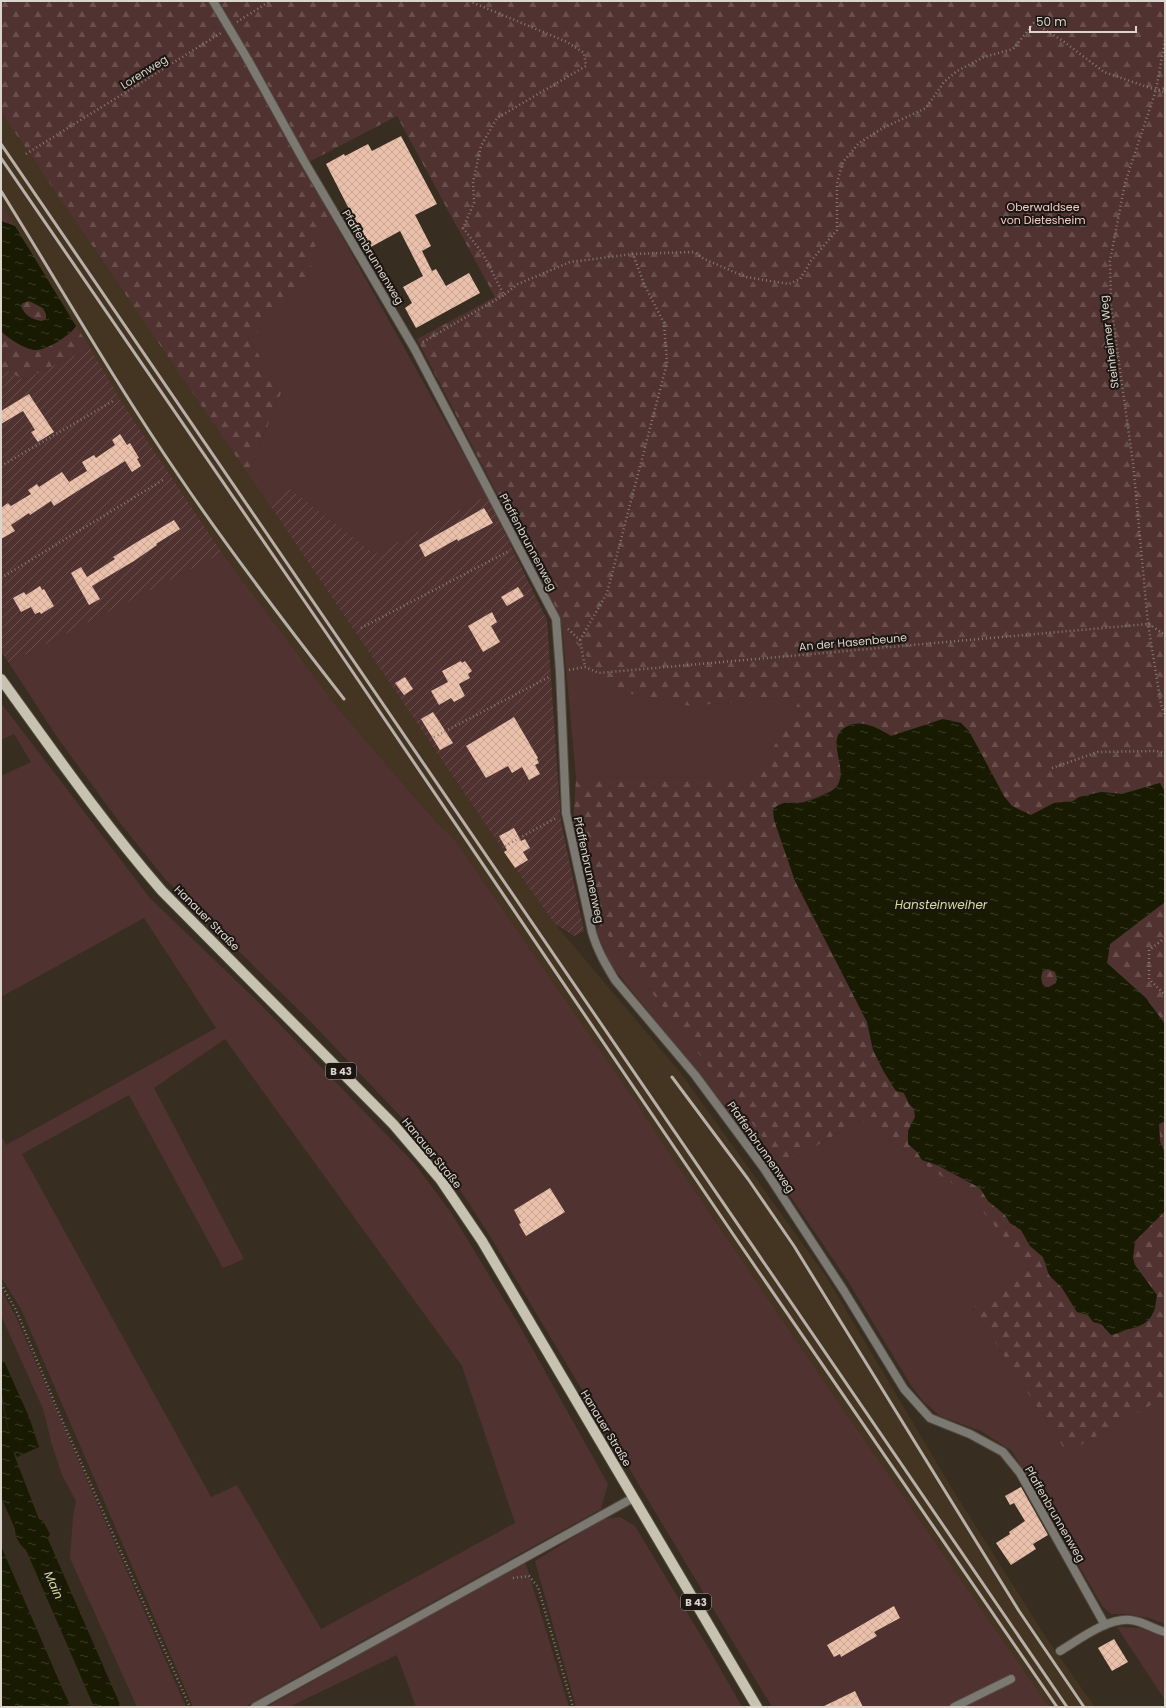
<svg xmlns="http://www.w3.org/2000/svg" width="1166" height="1708" font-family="Poppins,sans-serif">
	<defs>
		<pattern id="forest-firs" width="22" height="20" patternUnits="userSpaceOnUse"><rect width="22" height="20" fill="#503330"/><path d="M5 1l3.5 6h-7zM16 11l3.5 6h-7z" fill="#69504d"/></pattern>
		<pattern id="garden-furrows" width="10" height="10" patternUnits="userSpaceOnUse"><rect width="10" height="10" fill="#503330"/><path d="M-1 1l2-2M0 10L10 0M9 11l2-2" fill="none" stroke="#69504d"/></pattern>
		<pattern id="water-ripples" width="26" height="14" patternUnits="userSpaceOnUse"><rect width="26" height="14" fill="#181b02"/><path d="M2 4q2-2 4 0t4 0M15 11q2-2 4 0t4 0" fill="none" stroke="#393b26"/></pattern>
		<pattern id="building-cross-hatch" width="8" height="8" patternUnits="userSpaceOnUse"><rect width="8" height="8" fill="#eac0ab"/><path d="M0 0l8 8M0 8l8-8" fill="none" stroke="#c8a695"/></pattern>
	</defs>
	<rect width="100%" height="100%" fill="#382d21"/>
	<polygon fill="#443523" points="1,112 268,503 515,868 555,924 680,1072 827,1278 951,1487 1047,1639 1095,1707 1049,1707 819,1374 659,1138 642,1111 455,840 437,823 337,707 222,553 120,399 1,204"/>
	<g fill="#503330" fill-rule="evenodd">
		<polygon points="330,215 487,496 375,554 290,490 268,503 248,474 281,393 250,340 307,282 317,240"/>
		<polygon points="222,553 337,707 437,823 455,840 642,1111 659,1138 819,1374 1049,1707 772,1707 490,1236 449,1173 427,1144 310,1021 165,879 117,819 57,737 9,663"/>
		<polygon points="562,625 613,690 690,706 802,696 758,777 576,778"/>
		<path d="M1 703 150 898 259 1003 415 1164 452 1214 518 1323 608 1484 601 1509 322 1663 245 1707H193L21 1309 1 1277V1135L6 1145 216 1028 144 918 1 997V776L31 762 14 734 1 740ZM225 1039 462 1366 515 1523 321 1629 237 1485 211 1497 22 1154 129 1095 223 1268 244 1259 154 1088Z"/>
		<polygon points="600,925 784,1165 860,1120 969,1195 1030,1268 973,1308 1067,1453 1165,1397 1165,1624 1149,1618 1128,1614 1111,1614 1103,1607 1012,1451 981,1431 940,1416 923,1401 912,1387 846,1278 788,1193 712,1090 610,964 596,931"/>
		<polygon points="1,1289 15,1315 186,1707 137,1707 70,1558 73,1516 76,1501 62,1475 52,1445 43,1409 1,1315"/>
		<polygon points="620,1517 635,1526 709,1649 742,1707 576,1707 535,1561 603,1519"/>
		<polygon points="525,1561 569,1707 416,1707 397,1655 289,1707 267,1707"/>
		<polygon points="1117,1627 1139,1628 1165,1636 1165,1700"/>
	</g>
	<g fill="url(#forest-firs)">
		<polygon points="1,1 1165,1 1165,792 1160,783 1122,794 1101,792 1079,797 1073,801 1054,803 1031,815 1012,806 1003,796 978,747 961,723 943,719 891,736 872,726 839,760 841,774 838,784 833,790 804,802 782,803 782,843 795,881 867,1022 873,1050 884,1072 896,1091 904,1093 909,1104 914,1109 915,1117 908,1131 908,1144 917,1152 922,1160 937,1165 980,1188 988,1201 1005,1215 1010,1223 1021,1230 1030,1246 1043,1257 1049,1275 1062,1288 1077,1312 1088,1315 1093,1322 1101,1324 1105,1329 1118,1334 1128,1329 1136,1328 1144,1322 1155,1311 1157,1295 1135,1265 1133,1258 1135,1241 1165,1211 1165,1397 1067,1453 973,1308 1030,1268 969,1195 860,1120 784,1165 600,925 573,827 576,778 757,777 802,696 690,706 613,690 562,625 557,610 417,339 495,297 397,116 303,165 330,215 317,240 307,282 250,340 281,393 248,474 1,112"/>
		<polygon points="1,204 15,226 1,221"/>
		<path d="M29 301C38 305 47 309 46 319L42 321C33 320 23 315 21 305L23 303Z"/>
		<path d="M76 326 90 348 24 380 1 367V331C9 339 23 348 34 350 46 351 70 336 76 326Z"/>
		<polygon points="1165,902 1165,1024 1107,963 1110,944"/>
		<path d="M1048 969 1055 972 1057 979 1056 983 1049 987H1044C1041 982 1040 977 1043 971Z"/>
		<polygon points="1165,1121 1165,1154 1160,1141 1159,1124"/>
	</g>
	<g fill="url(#garden-furrows)">
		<polygon points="90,348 120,399 222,553 9,663 1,652 1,367 24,380"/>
		<polygon points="290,489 375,554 487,496 547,620 561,822 584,931 574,936 555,924 515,868 268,503"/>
	</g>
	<g fill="url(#water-ripples)" fill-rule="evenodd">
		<path d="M1 221 15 226 76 326C70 336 45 351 34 350 23 348 9 339 1 331ZM29 301 43 308 46 314V319L42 321C33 320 23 315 21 305L23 303Z"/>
		<path d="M943 719 961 723 969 731 1004 796 1012 806 1031 815 1054 803 1073 801 1079 797 1101 792 1122 794 1160 783 1165 792V902L1110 944 1107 963 1146 998 1165 1024V1121L1159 1124 1160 1141 1165 1154V1211L1135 1241 1133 1258 1135 1265 1157 1295C1154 1316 1151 1324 1129 1329 1122 1330 1118 1334 1111 1335L1101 1324 1093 1322 1088 1315 1077 1312 1062 1288 1049 1275 1043 1257 1030 1246 1021 1230 1010 1223 1005 1215 988 1201 980 1188 937 1165 922 1160 917 1152 908 1144V1131L915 1117 914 1109 909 1104 904 1093 896 1091 884 1072 873 1050 867 1022 795 881 774 820 773 809C787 798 790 806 805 802 813 800 826 795 833 790 855 774 820 738 848 726 863 719 879 729 891 736ZM1048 969 1055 972 1057 979 1056 983 1049 987H1045C1041 982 1040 977 1043 971Z"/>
		<path d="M4 1361 29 1417 39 1447 17 1457 13 1449 15 1457 39 1519 43 1521 50 1534 48 1539 121 1707H94L26 1550C20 1545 15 1538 15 1529L1 1497V1396L10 1439 1 1390V1363Z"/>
		<polygon points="1,1546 63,1690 71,1707 1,1707"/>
	</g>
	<g fill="url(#building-cross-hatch)">
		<polygon points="401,136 437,204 415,215 431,246 422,251 432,271 436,269 446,286 469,273 480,293 416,328 405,308 412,303 403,287 423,276 400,231 369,248 326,164 344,154 345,156 368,144 372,151"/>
		<polygon points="29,394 54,432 38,442 31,432 35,430 23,411 1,424 1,411"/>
		<polygon points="120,434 127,445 130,443 139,458 137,459 141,466 132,472 125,461 54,506 51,501 30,515 29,513 11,525 15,531 1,539 1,508 8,503 11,506 31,494 28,490 37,484 39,487 62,472 69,482 87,471 82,462 94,455 96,458 115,445 112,440"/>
		<polygon points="484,508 493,523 458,541 457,539 425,557 419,545"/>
		<polygon points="174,520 180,529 156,544 157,545 134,561 92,586 100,599 89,605 71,573 81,567 87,577 115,559 113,557 137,542"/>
		<polygon points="40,586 42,590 44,589 54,606 41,614 40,612 35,614 31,607 21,612 13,598 24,592 26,595"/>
		<polygon points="518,587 524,596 507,606 501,597"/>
		<polygon points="492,612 497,622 491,626 500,642 483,652 468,626"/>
		<polygon points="461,661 462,663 465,661 472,671 468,674 470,678 459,684 465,696 454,702 451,698 439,705 431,691 448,682 442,671"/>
		<polygon points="405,677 413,689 404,695 395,683"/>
		<polygon points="433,712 453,743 440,750 421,719"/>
		<polygon points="514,717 538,758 537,759 539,763 535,765 540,774 529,780 522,767 512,773 508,766 486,778 466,746"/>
		<polygon points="514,828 521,841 525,839 530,848 523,852 528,860 515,868 504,852 507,850 499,836"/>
		<polygon points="550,1188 565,1212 526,1236 519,1224 521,1223 514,1210"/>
		<polygon points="1021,1487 1048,1535 1033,1544 1036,1549 1011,1565 996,1543 1010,1534 1009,1532 1025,1521 1014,1503 1010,1505 1005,1496"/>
		<polygon points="894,1606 900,1618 874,1632 877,1636 841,1657 840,1654 834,1657 827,1645"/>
		<polygon points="1114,1639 1128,1662 1112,1671 1098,1648"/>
		<polygon points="855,1691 863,1707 822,1707"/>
	</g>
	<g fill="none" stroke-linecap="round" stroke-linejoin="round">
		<defs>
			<g id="lane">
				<polyline points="213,1 219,11"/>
				<path d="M248 60 304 161 414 348 556 619 560 672 566 813 592 932C597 950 606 965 615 980L695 1075 763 1167 844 1291 904 1389 930 1418 970 1434 1003 1452 1020 1473 1105 1625"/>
				<path d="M1060 1651C1080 1639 1107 1618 1130 1620 1143 1621 1153 1629 1165 1632"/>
				<polyline points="255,1707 633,1498"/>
				<polyline points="954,1707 1011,1679"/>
			</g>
			<path id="primary" d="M1 679C53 751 104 824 162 891L393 1124 440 1179 482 1241 757 1707"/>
		</defs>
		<use href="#lane" stroke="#52483d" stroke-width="10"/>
		<use href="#primary" stroke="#52483d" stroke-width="12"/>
		<g stroke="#857b71" stroke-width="2.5" stroke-dasharray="1 3" stroke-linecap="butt">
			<polyline points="469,1 567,42 584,53 586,66 497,118 481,146 473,182 474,203 463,228 483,254 504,295 518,284 570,262 633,254 694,252 704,259 746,277 789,284 800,279 811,261 837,230 837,183 843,162 859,143 883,128 926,108 944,82 957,71 984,57 1013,49 1034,23 1063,41 1104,72 1156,90 1165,92"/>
			<polyline points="237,22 270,1"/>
			<polyline points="1165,40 1156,90 1125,183 1110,261 1111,305 1133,463 1148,624 1161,704 1165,717"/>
			<polyline points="1159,90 1165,88"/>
			<polyline points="26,154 221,33"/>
			<polyline points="423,342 504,295"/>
			<polyline points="1,466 113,401"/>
			<polyline points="1,578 163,480"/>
			<polyline points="1149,624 1165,635"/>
			<polyline points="361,628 509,551"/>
			<polyline points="568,629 580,640 585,667"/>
			<polyline points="580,640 607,593 667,363 664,323 644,284 633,254"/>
			<polyline points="569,670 585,667 599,673 1148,624"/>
			<polyline points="434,737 549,677"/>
			<polyline points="1052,768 1098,752 1156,751 1165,753"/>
			<polyline points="505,846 556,818"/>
			<polyline points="1165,938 1149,950 1149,979 1165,995"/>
			<polyline points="1,1284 16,1310 58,1411 190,1707"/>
			<polyline points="513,1578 529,1576 538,1587 573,1707"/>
		</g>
		<use href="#lane" stroke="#7b7971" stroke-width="8"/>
		<use href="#primary" stroke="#c7c2b2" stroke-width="10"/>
		<g stroke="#b8b0a8" stroke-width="3">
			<polyline points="1,144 1067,1707"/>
			<polyline points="1,158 327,634 737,1240 1057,1707"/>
			<path d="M1 191C60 286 116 384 179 476 231 553 287 626 344 699"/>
			<polyline points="672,1077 748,1179 794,1246 1019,1611 1084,1707"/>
		</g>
		<defs>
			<polyline id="lane-bridge" points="219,11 248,60"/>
		</defs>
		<use href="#lane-bridge" stroke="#52483d" stroke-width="10" stroke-linecap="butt"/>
		<use href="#lane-bridge" stroke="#7b7971" stroke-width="8"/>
	</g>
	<g text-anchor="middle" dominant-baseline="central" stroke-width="4" stroke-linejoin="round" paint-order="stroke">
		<g fill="#1b1611" stroke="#a29c95" stroke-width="1">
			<rect x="326" y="1063" width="30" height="16" rx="3"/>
			<rect x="681" y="1594" width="30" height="16" rx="3"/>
		</g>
		<g font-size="10" font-weight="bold" fill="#dcd5cd">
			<text x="341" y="1071">B 43</text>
			<text x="696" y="1602">B 43</text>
		</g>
		<g font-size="11" fill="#dcd5cd" stroke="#1b1611">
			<text transform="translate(144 72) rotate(-32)">Lorenweg</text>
			<text transform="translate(373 257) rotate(59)">Pfaffenbrunnenweg</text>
			<text transform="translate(1109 342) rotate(-97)">Steinheimer Weg</text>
			<text transform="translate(528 542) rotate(62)">Pfaffenbrunnenweg</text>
			<text transform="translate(853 642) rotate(-5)">An der Hasenbeune</text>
			<text transform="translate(589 870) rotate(78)">Pfaffenbrunnenweg</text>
			<text transform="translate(207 918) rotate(45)">Hanauer Straße</text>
			<text transform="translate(761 1147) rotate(55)">Pfaffenbrunnenweg</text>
			<text transform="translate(432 1153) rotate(51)">Hanauer Straße</text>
			<text transform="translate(606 1428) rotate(59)">Hanauer Straße</text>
			<text transform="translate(1055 1514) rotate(60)">Pfaffenbrunnenweg</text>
		</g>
		<g font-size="11" fill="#f8cac6" stroke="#1b1611">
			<text x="1043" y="207">Oberwaldsee<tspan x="1043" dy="13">von Dietesheim</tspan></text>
		</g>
		<g font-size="12" font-style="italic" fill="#d3de9c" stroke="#1b1611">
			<text x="941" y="904">Hansteinweiher</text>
			<text transform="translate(54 1585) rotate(66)">Main</text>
		</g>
	</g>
	<rect width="1166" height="1708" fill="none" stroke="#dcd5cd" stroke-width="4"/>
	<path d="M1030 26v6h106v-6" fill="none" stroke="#dcd5cd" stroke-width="2"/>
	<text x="1036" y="26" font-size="12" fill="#dcd5cd" stroke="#1b1611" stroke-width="3" paint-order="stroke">50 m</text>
</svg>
